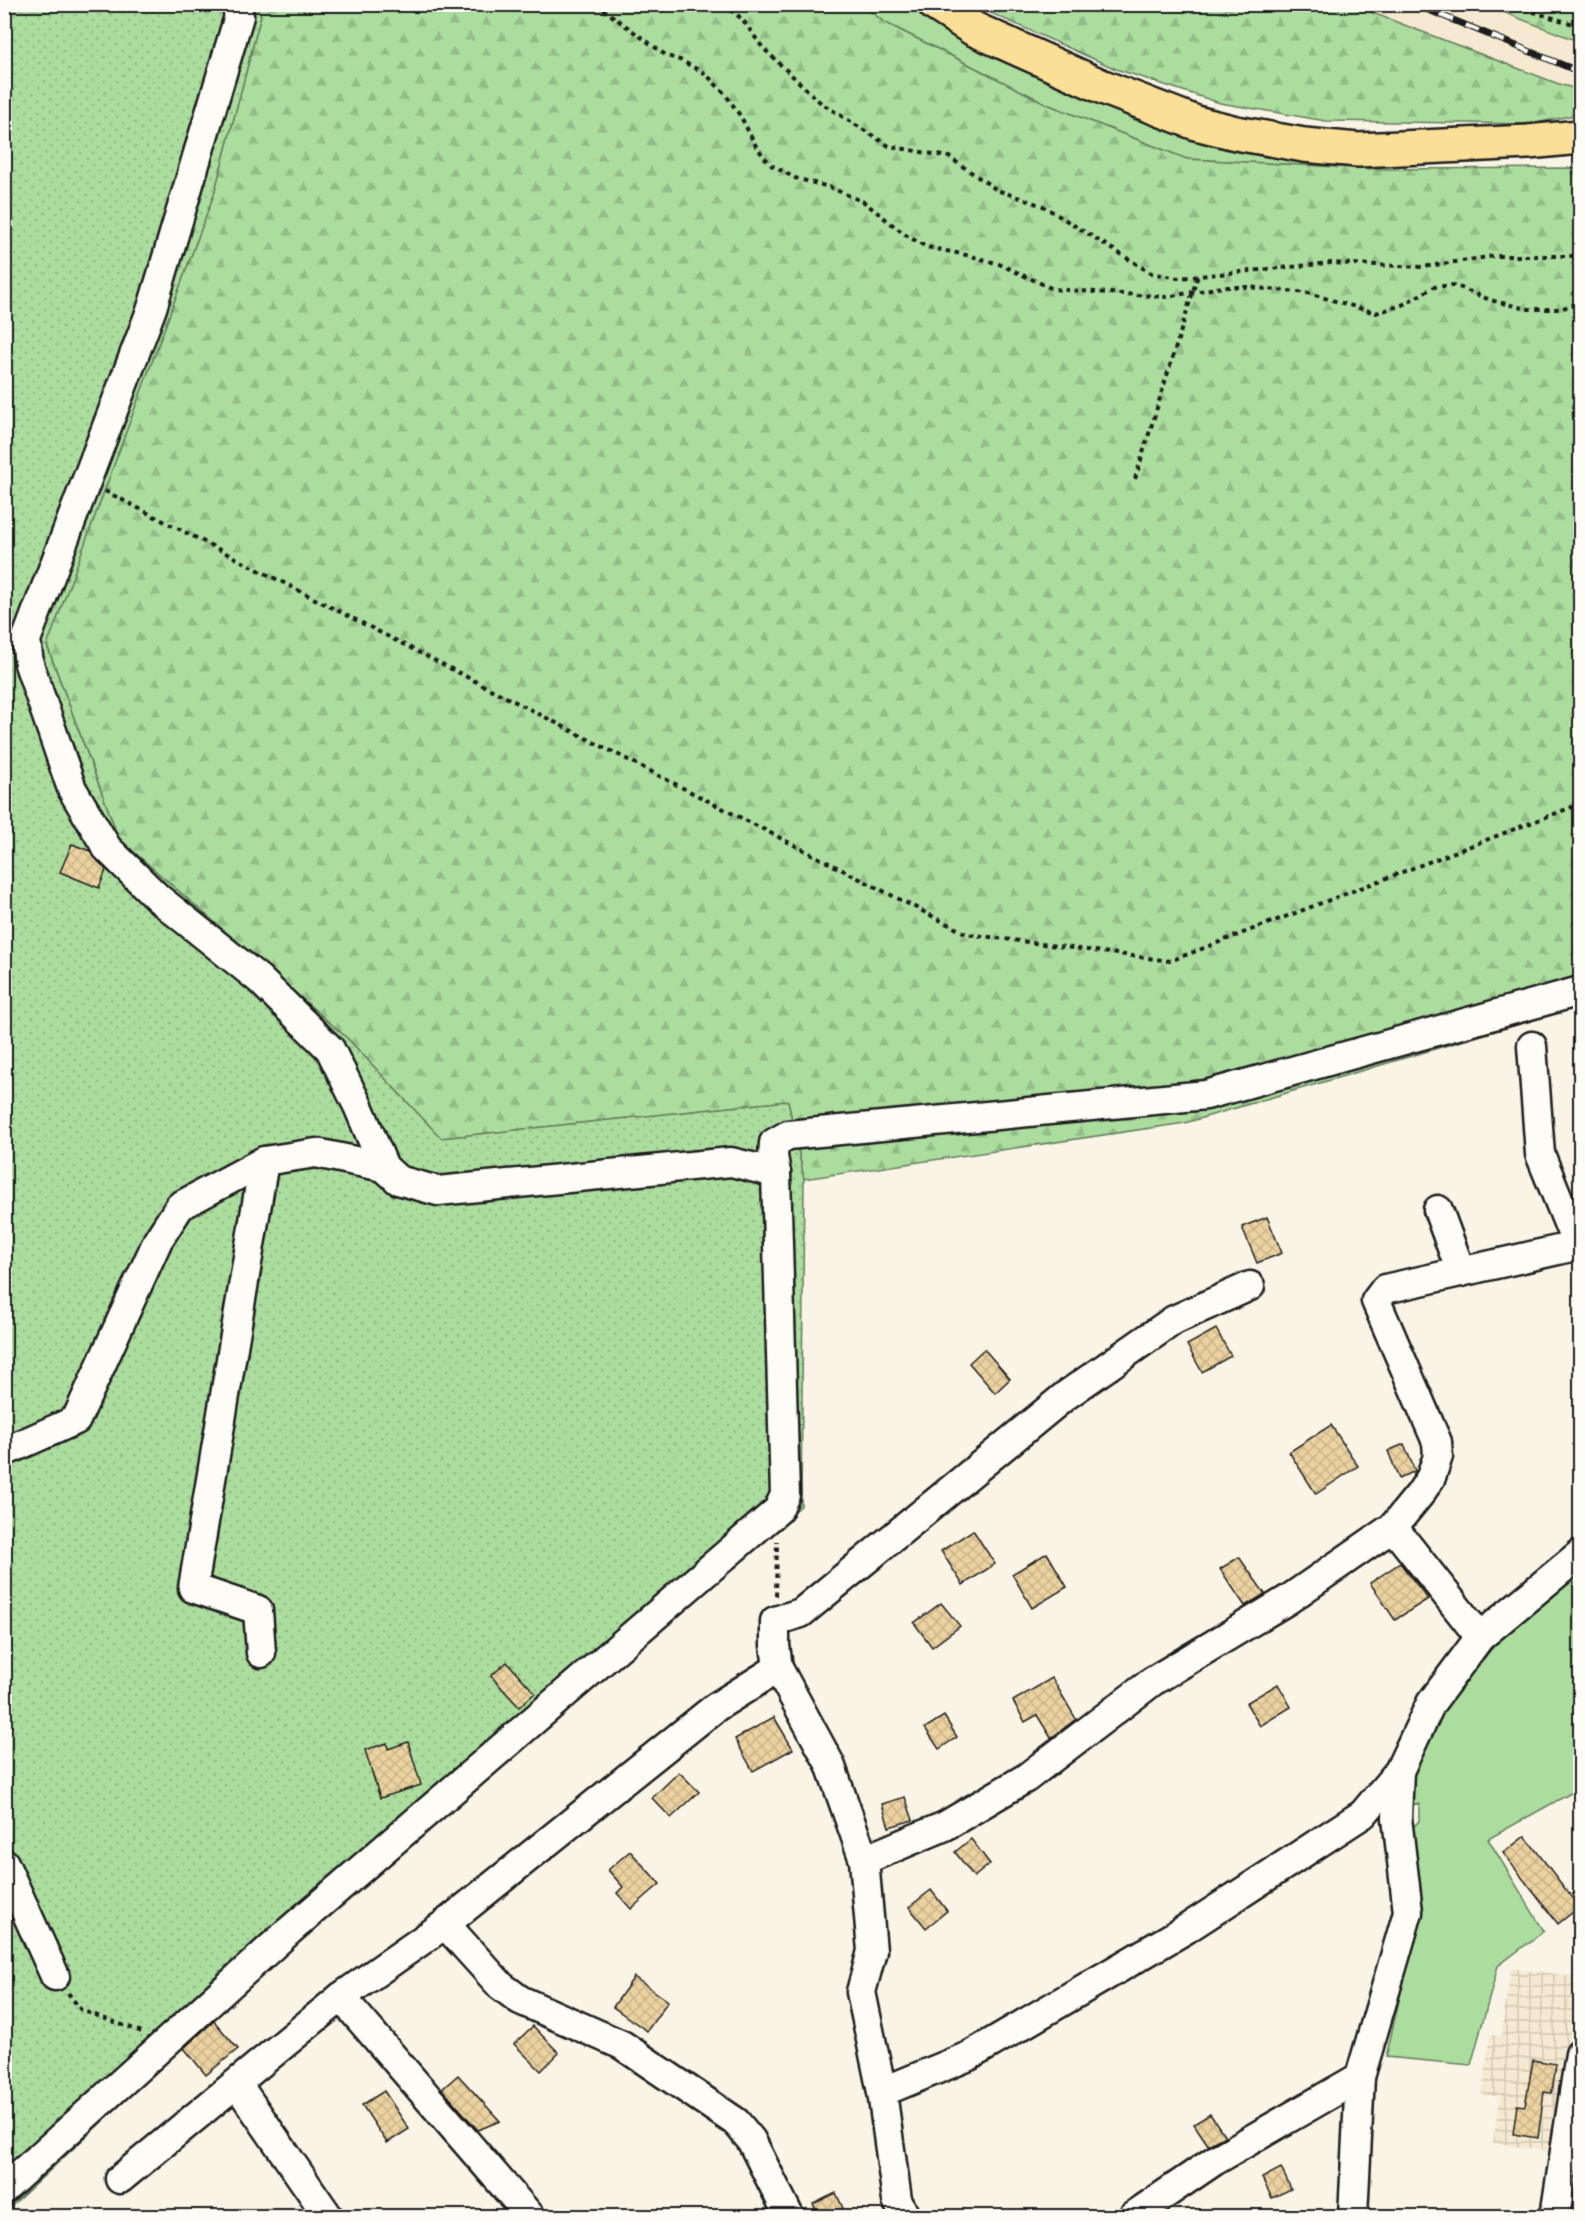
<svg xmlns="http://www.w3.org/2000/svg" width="1585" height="2221" font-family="'Shantell Sans',sans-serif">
	<defs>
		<pattern id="industrial-grid" width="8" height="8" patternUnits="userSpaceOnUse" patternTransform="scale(1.5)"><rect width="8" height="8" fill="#f5ead1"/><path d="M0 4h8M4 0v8" fill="none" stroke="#d1c8b3"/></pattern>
		<pattern id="forest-firs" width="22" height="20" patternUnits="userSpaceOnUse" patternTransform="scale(1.5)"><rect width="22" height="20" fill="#abdd9e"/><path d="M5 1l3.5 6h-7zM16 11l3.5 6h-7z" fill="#93bd88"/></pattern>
		<pattern id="garden-dots" width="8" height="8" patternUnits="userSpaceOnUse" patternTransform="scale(1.5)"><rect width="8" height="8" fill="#abdd9e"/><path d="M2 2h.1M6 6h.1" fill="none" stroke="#93bd88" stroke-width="1.8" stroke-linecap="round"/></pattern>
		<pattern id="building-cross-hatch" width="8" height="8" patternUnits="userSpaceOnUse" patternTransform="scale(1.5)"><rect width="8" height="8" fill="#ebd2a0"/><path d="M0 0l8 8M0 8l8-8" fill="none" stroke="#c9b489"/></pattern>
	</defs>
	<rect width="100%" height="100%" fill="#f9f4e6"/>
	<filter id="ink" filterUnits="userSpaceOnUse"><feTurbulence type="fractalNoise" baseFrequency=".0167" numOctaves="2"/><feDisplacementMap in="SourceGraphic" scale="12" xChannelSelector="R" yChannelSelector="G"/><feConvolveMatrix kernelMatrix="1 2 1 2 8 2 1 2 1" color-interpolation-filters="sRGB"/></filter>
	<g filter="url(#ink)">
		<polygon fill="#f5ead1" points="1352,5 1485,5 1580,42 1580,90 1559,84"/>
		<polygon fill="url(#industrial-grid)" points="1511,1968 1578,1977 1553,2152 1493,2143 1500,2097 1482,2094 1490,2035 1501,2036"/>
		<g fill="#abdd9e" stroke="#647c5d" stroke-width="1.5">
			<polygon points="862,5 907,5 944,28 1135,120 1208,140 1377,169 1187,159 1049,105 884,22"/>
			<polygon points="1580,1569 1580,1788 1488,1839 1544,1931 1498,1966 1471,2065 1386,2057 1421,1905 1411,1829 1419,1821 1419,1804 1410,1805 1407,1772 1433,1722 1506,1631"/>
		</g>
		<g fill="url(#forest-firs)" stroke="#647c5d" stroke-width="1.5">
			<polygon points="255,5 862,5 884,22 1049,105 1187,159 1377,169 1580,168 1580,1006 1185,1123 804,1179 788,1101 441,1138 347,1038 119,839 47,645 214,194 261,15"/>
			<polygon points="973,5 1352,5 1559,84 1580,90 1580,114 1531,124 1326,121 1220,103 1116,69"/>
			<polygon points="1485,5 1580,5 1580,42"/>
		</g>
		<polygon fill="url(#garden-dots)" stroke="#647c5d" stroke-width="1.5" points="5,5 255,5 261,15 214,194 47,646 119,839 347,1038 441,1138 788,1101 804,1179 801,1506 272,1964 5,2212"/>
		<g fill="url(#building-cross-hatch)" stroke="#1c1c1c" stroke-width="1.5">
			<polygon points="72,844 90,851 106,870 99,888 60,872"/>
			<polygon points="1267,1217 1282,1253 1257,1263 1242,1227"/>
			<polygon points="1216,1329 1231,1356 1202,1372 1187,1345"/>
			<polygon points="984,1349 1010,1379 995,1393 969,1363"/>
			<polygon points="1331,1425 1358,1466 1316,1494 1289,1452"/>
			<polygon points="1404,1444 1415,1471 1399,1479 1388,1451"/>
			<polygon points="973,1530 995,1564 963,1585 941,1551"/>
			<polygon points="1047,1553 1067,1587 1032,1608 1012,1574"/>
			<polygon points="1239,1557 1265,1594 1245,1606 1220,1569"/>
			<polygon points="1400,1563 1428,1599 1395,1620 1370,1583"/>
			<polygon points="941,1603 960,1626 932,1647 914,1623"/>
			<polygon points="507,1662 535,1693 519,1707 491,1676"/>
			<polygon points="1052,1678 1076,1719 1051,1738 1037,1715 1025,1722 1013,1701"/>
			<polygon points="1278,1684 1291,1707 1260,1726 1246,1703"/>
			<polygon points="944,1716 957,1737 939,1749 925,1728"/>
			<polygon points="774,1717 793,1749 753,1771 735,1739"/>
			<polygon points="408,1742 421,1785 380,1798 365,1750 387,1743 388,1749"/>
			<polygon points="679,1772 699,1792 671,1818 652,1798"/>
			<polygon points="905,1797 913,1820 889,1827 882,1804"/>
			<polygon points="1525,1836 1579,1907 1558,1924 1503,1853"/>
			<polygon points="971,1839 990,1864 974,1877 955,1852"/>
			<polygon points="630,1851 660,1884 631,1909 617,1893 623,1887 608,1870"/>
			<polygon points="931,1890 947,1911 926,1928 909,1907"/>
			<polygon points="634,1977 668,2001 647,2031 613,2007"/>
			<polygon points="214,2021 238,2049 206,2075 184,2048"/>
			<polygon points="533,2026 559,2053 541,2071 514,2044"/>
			<polygon points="1533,2060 1556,2064 1552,2093 1544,2092 1538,2138 1513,2134 1517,2105 1525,2106"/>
			<polygon points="458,2075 500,2121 478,2130 442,2089"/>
			<polygon points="384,2091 409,2129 387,2143 362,2105"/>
			<polygon points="1210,2114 1225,2136 1208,2145 1194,2124"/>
			<polygon points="1281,2168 1291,2189 1272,2198 1262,2178"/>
			<polygon points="836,2193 847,2217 820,2217 813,2204"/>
		</g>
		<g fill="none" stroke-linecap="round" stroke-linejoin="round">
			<defs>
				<g id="minor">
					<polyline points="236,4 239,16 152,308 26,640 29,664 72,789 107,848 158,898 259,979 330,1049 358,1106 384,1167 398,1180 438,1191 731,1162 776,1173"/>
					<polyline points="1532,1046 1540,1154 1577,1245"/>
					<polyline points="1438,1210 1461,1272"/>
					<polyline points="4,1452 76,1420 158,1240 180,1206 264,1161 316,1153 384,1167"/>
					<polyline points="1393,1527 1480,1637"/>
					<polyline points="261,1653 258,1610 193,1588 264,1161"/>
					<polyline points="864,1860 945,1826 1026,1778 1153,1681 1289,1599 1393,1527 1420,1494 1431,1477 1438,1456 1437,1442 1376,1301 1385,1289 1580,1245"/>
					<polyline points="4,1863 55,1976"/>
					<polyline points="445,1924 501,1986 520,2000 622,2045 736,2122 751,2140 789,2216"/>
					<polyline points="341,1997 530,2216"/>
					<polyline points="237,2084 328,2216"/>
					<polyline points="882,2092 969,2056 1186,1929 1363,1814 1399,1771"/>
					<polyline points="120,2179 341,1997 445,1924 716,1707 778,1668"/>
					<polyline points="4,2189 289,1931 778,1510 785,1495 776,1173 773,1156 774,1143 788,1135 1206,1095 1580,991"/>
					<polyline points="905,2216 897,2200 882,2092 861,1992 872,1951 864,1860 830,1764 778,1668 775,1645 775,1621 801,1613 1065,1396 1174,1320 1250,1286"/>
					<polyline points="1133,2216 1214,2161 1360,2077"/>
					<polyline points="1353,2216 1360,2077 1408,1912 1397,1818 1399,1771 1431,1703 1480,1637 1580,1554"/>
					<polyline points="1555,2216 1580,2054"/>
				</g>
				<polyline id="major" points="935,4 974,29 1103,87 1196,123 1236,133 1304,145 1358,150 1528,142 1580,137"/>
			</defs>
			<use href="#minor" stroke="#1c1c1c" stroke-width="33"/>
			<use href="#major" stroke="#1c1c1c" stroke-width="38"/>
			<g stroke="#1c1c1c" stroke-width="4" stroke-dasharray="4.5 4.5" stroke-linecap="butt">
				<polyline points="596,4 667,56 680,60 706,74 726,95 741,117 757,148 771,165 795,178 829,187 864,202 907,236 927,247 971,256 999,264 1053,289 1166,297 1222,287 1247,287 1308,293 1376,313 1402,305 1434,287 1454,285 1490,300 1527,309 1559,309 1580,303"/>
				<polyline points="723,4 742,19 763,48 821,103 889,146 949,157 997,190 1043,206 1151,273 1178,278 1331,263 1422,267 1495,256 1580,256"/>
				<polyline points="1507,4 1580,26"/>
				<polyline points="1135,479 1198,275"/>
				<polyline points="105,491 967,934 1170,961 1580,804"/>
				<polyline points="776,1596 777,1541"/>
				<polyline points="68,1993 81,2010 142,2032"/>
			</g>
			<use href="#minor" stroke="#fdfcf7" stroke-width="28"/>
			<use href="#major" stroke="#fbdf96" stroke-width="33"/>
			<defs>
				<polyline id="rail" points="1414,4 1580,72"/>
			</defs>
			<use href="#rail" stroke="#1c1c1c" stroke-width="7"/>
			<use href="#rail" stroke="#fdfcf7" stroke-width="4.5" stroke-dasharray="14" stroke-linecap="butt"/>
		</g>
	</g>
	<rect width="1585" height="2221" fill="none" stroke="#fdfcf7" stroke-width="24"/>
	<rect x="12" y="12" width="1561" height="2197" fill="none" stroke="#1c1c1c" stroke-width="2" filter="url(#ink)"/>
</svg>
